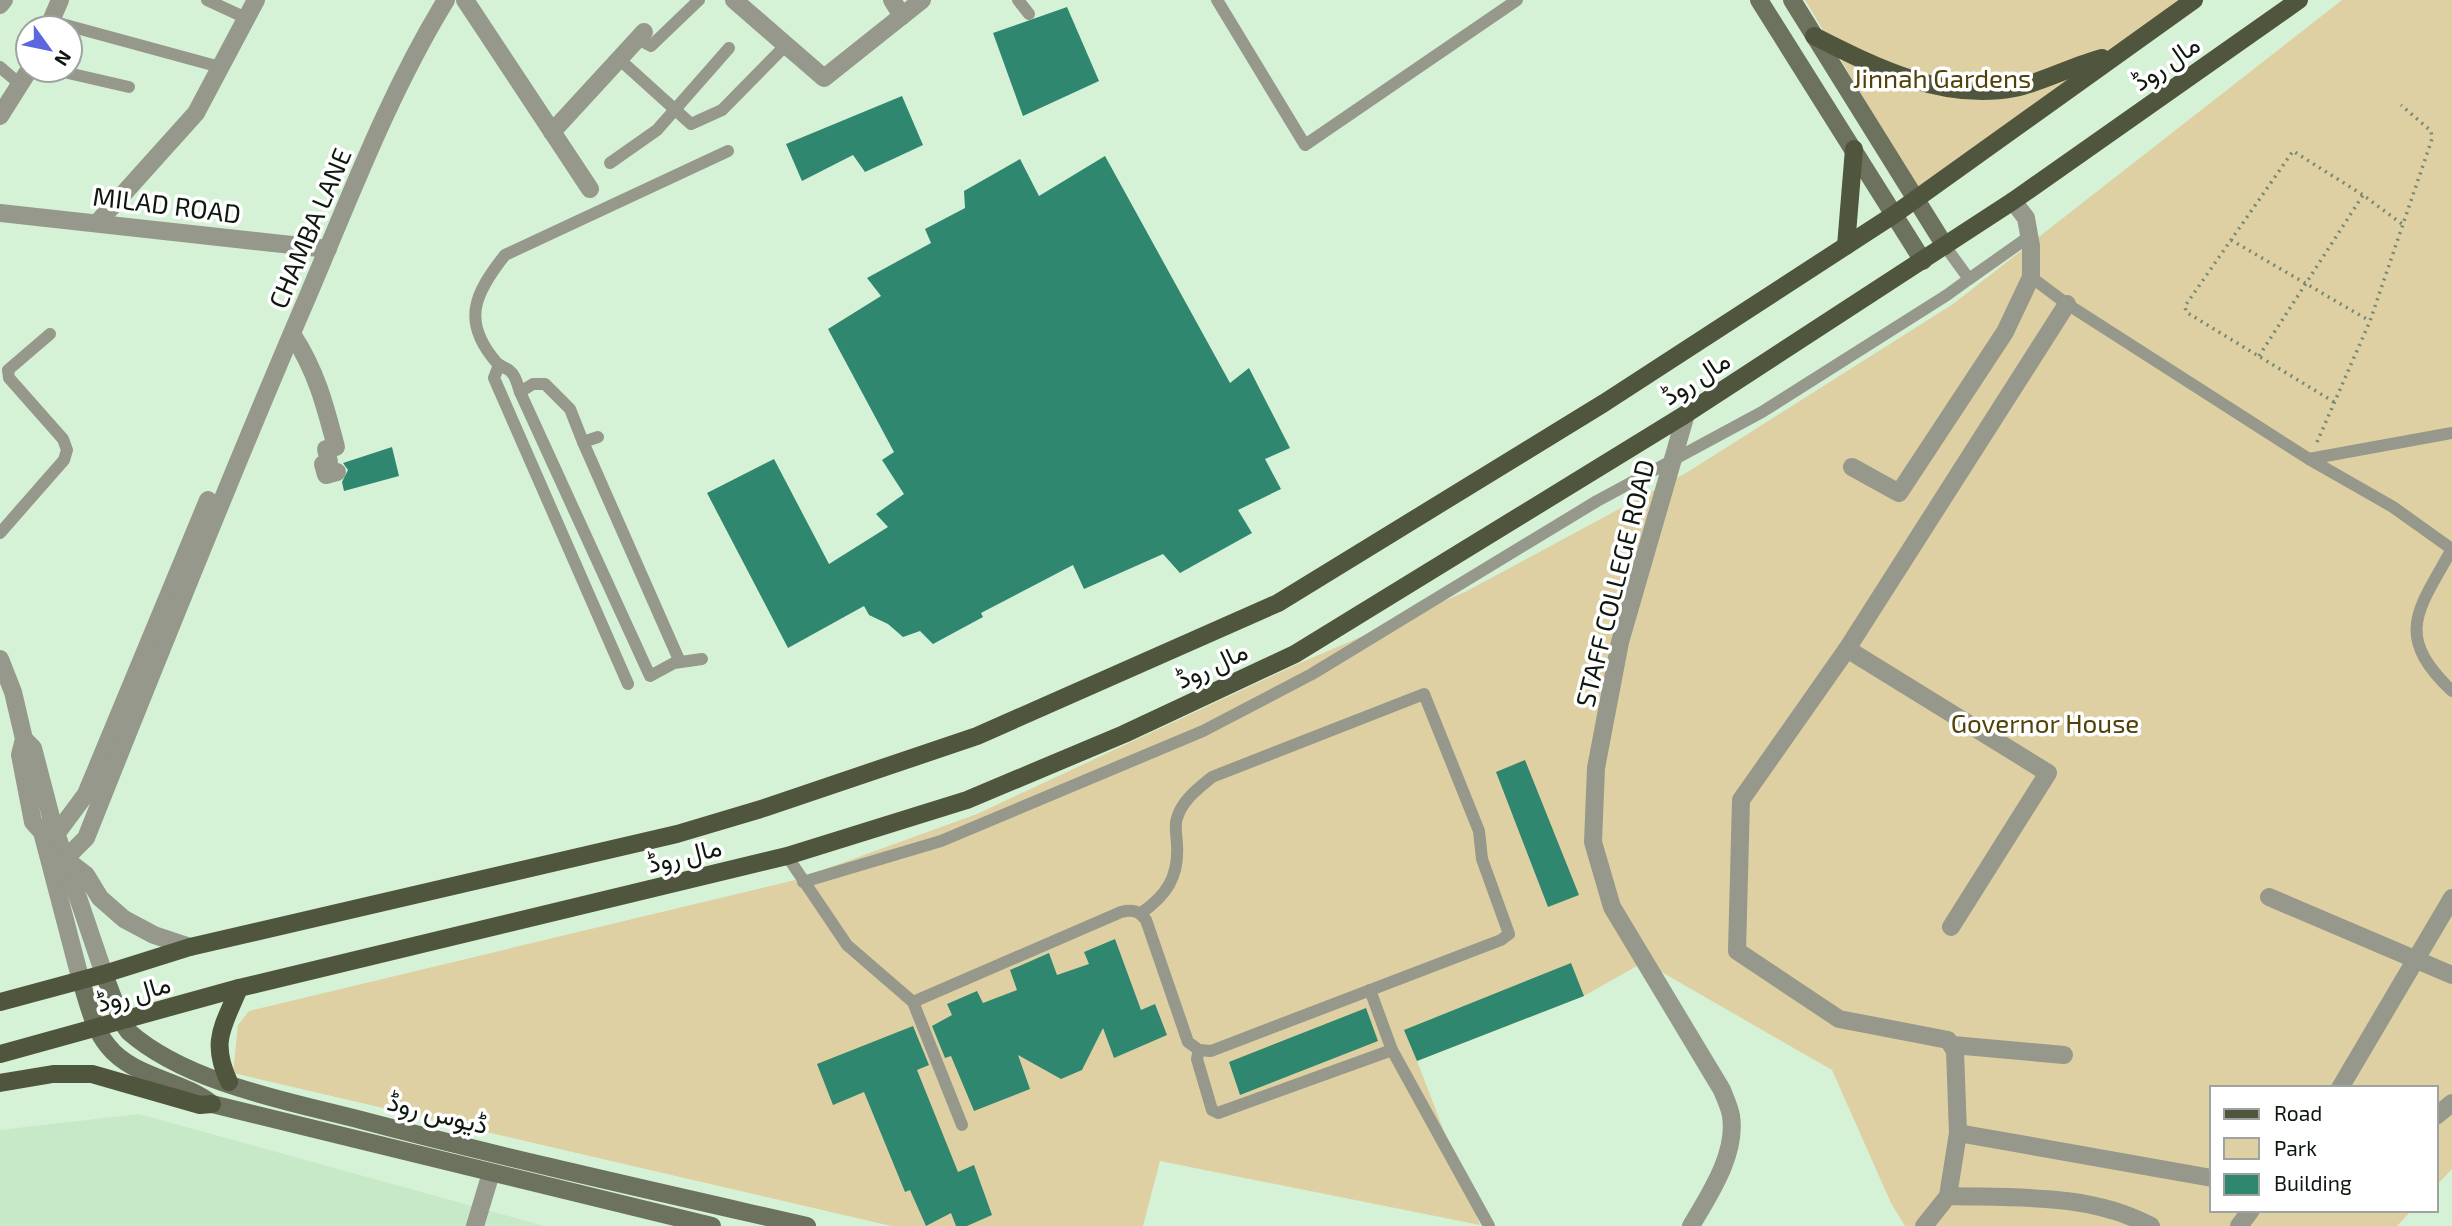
<svg xmlns="http://www.w3.org/2000/svg" width="2452" height="1226" font-family="'Exo 2',Vazirmatn,sans-serif">
	<rect width="100%" height="100%" fill="#d6f2d6"/>
	<polygon fill="#c7e9c8" points="139,1114 544,1226 0,1226 0,1130"/>
	<g fill="#ded0a3">
		<polygon points="1805,0 2185,0 1918,189"/>
		<polygon points="2342,0 2452,0 2452,1169 2436,1186 2436,1088 2212,1088 2212,1210 2412,1210 2397,1226 1905,1226 1891,1203 1832,1070 1644,962 1584,996 1417,1061 1480,1225 1160,1161 1143,1226 891,1226 233,1073 238,1025 249,1011 795,880 977,814 1300,663 1465,592 1686,473 1953,304"/>
	</g>
	<g fill="#30876f">
		<polygon points="1067,7 1099,81 1023,116 993,33"/>
		<polygon points="902,96 923,145 865,172 853,155 802,181 786,144"/>
		<polygon points="1105,156 1230,383 1249,368 1290,448 1265,459 1281,489 1238,510 1252,533 1180,573 1163,554 1084,589 1073,565 981,613 983,617 933,644 920,631 903,637 888,624 869,615 864,606 788,648 707,493 774,459 829,564 888,527 876,514 904,494 882,460 894,452 828,329 881,296 867,278 931,243 925,229 965,208 964,191 1020,159 1039,196"/>
		<polygon points="392,447 399,476 344,491 342,482 348,470 343,463"/>
		<polygon points="1525,760 1579,895 1548,907 1496,772"/>
		<polygon points="1115,939 1141,1010 1155,1004 1167,1035 1114,1058 1103,1028 1082,1070 1061,1079 1018,1055 1030,1089 974,1111 951,1056 945,1058 932,1026 952,1015 947,1004 977,991 983,1003 1017,990 1010,970 1049,953 1057,975 1089,964 1084,952"/>
		<polygon points="1571,963 1584,996 1417,1061 1404,1030"/>
		<polygon points="1366,1008 1378,1041 1240,1095 1229,1062"/>
		<polygon points="913,1026 929,1065 917,1070 958,1172 974,1165 992,1215 967,1226 956,1226 951,1213 926,1226 910,1190 905,1192 864,1092 833,1105 817,1064"/>
	</g>
	<g fill="none" stroke-linecap="round" stroke-linejoin="round">
		<g stroke="#758875" stroke-width="3.5" stroke-dasharray="2 5" stroke-linecap="butt">
			<polyline points="2231,240 2370,321"/>
			<polyline points="2259,356 2363,195"/>
			<polyline points="2334,402 2186,312 2185,306 2293,151 2363,195 2402,224"/>
			<polyline points="2317,442 2370,321 2432,139 2431,131 2401,105"/>
		</g>
		<g stroke="#95988a" stroke-width="12">
			<polyline points="207,0 246,18"/>
			<polyline points="1018,0 1029,14"/>
			<polyline points="1217,0 1305,145 1517,0"/>
			<polyline points="51,21 220,67"/>
			<polyline points="638,39 651,46 699,0"/>
			<polyline points="619,59 691,124 722,110 785,46"/>
			<polyline points="0,67 21,85"/>
			<polyline points="55,70 129,87"/>
			<polyline points="610,163 657,130 729,48"/>
			<path d="M2031 277 2067 304 2309 459 2393 507 2452 549C2418 610 2393 635 2452 691"/>
			<polyline points="1969,279 2030,236"/>
			<polyline points="499,365 494,378 628,684"/>
			<path d="M520 392C518 387 516 376 511 372 508 368 501 367 497 363 461 322 474 294 505 255L728 151"/>
			<polyline points="598,437 583,442 570,409 545,384 533,384 520,392 650,676 674,663 702,659"/>
			<polyline points="583,442 680,662"/>
			<polyline points="2309,459 2452,433"/>
			<polyline points="0,533 64,460 67,450 63,439 9,378 8,370 50,334"/>
			<path d="M787 856 847 945 913 1002 1121 912C1133 909 1139 911 1146 920L1188 1042 1199 1050 1211 1051 1501 940 1509 934 1482 859 1479 831 1424 694 1212 777C1198 789 1183 799 1177 818 1174 826 1177 837 1177 845 1179 877 1166 896 1141 913"/>
			<polyline points="803,882 941,841 1203,731 1312,674 1597,501 1762,412 1947,295 1969,279 1945,246"/>
			<polyline points="1370,990 1392,1050 1489,1226"/>
			<polyline points="913,1002 962,1125"/>
			<polyline points="1199,1050 1197,1059 1212,1110 1218,1113 1392,1050"/>
		</g>
		<g stroke="#95988a" stroke-width="18">
			<polyline points="465,0 590,189"/>
			<polyline points="734,0 824,78 922,0"/>
			<polyline points="892,0 902,16"/>
			<polyline points="0,5 4,0"/>
			<polyline points="48,28 60,0"/>
			<polyline points="0,116 29,70"/>
			<polyline points="552,132 644,32"/>
			<polyline points="0,213 328,249"/>
			<polyline points="98,222 196,113 256,0"/>
			<path d="M292 334C316 370 325 405 336 447L326 449 329 462 323 464 326 475 337 472"/>
			<path d="M1686 414 1620 642 1596 768 1593 842 1612 907 1722 1090C1725 1098 1730 1108 1731 1116 1737 1154 1709 1195 1691 1226"/>
			<polyline points="1852,467 1899,493 2005,332 2031,277 2031,246 2026,218 2013,201"/>
			<polyline points="1847,649 2048,773 1951,927"/>
			<polyline points="0,659 13,692 24,739 20,755 33,822 42,832 81,981"/>
			<polyline points="24,739 33,748 52,821 104,974"/>
			<polyline points="57,833 86,794 208,500"/>
			<polyline points="65,859 86,875 100,898 124,919 154,935 190,947"/>
			<path d="M54 877 65 859 86 838C158 657 230 477 307 298 350 197 389 93 446 0"/>
			<polyline points="2269,897 2452,975"/>
			<polyline points="1953,1045 2064,1055"/>
			<polyline points="2340,1088 2452,898"/>
			<polyline points="2436,1116 2452,1103"/>
			<polyline points="1958,1133 1955,1051 1948,1040 1839,1019 1737,951 1741,800 1847,649 2067,304"/>
			<path d="M1948 1196C2015 1198 2090 1193 2151 1226"/>
			<polyline points="475,1226 491,1173"/>
			<polyline points="1924,1226 1948,1196 1958,1133 2212,1178"/>
			<polyline points="2239,1226 2251,1210"/>
		</g>
		<g stroke="#6c725d" stroke-width="18">
			<polyline points="1759,0 1923,261"/>
			<polyline points="1792,0 1945,246"/>
			<path d="M104 974 122 1022 129 1032C187 1083 288 1101 361 1120 509 1159 658 1192 807 1226"/>
			<path d="M81 981C88 1002 93 1028 108 1046 132 1077 182 1080 212 1104L712 1226"/>
		</g>
		<g stroke="#50563d" stroke-width="18">
			<path d="M1814 36C1875 67 1944 102 2015 88 2040 83 2075 65 2102 58"/>
			<polyline points="1846,246 1854,149"/>
			<polyline points="0,1002 104,974 190,947 677,834 764,808 977,736 1278,603 1604,403 1895,214 2194,0"/>
			<polyline points="0,1054 239,988 787,856 967,800 1124,734 1295,654 1686,414 2013,201 2299,0"/>
			<path d="M229 1082C210 1041 223 1027 239 988"/>
			<polyline points="0,1083 53,1074 92,1074 200,1105 212,1104"/>
		</g>
	</g>
	<g text-anchor="middle" dominant-baseline="central" stroke-width="7" stroke-linejoin="round" paint-order="stroke">
		<g font-size="26" fill="#0e180e" stroke="#fff">
			<text transform="translate(2165 62) rotate(-35)">مال روڈ</text>
			<text transform="translate(167 204) rotate(7)">MILAD ROAD</text>
			<text transform="translate(309 228) rotate(-67)">CHAMBA LANE</text>
			<text transform="translate(1695 377) rotate(-33)">مال روڈ</text>
			<text transform="translate(1614 583) rotate(-76)">STAFF COLLEGE ROAD</text>
			<text transform="translate(1211 664) rotate(-25)">مال روڈ</text>
			<text transform="translate(684 854) rotate(-14)">مال روڈ</text>
			<text transform="translate(133 992) rotate(-16)">مال روڈ</text>
			<text transform="translate(438 1112) rotate(14)">ڈیوس روڈ</text>
		</g>
		<g font-size="26" fill="#50420a" stroke="#fff">
			<text x="1942" y="77">Jinnah Gardens</text>
			<text x="2045" y="722">Governor House</text>
		</g>
	</g>
	<rect x="2210" y="1086" width="228" height="126" fill="#ffffff" stroke="#9fa39f" stroke-width="2"/>
	<rect x="2224" y="1109" width="35" height="10" fill="#50563d" stroke="#9fa39f" stroke-width="2"/>
	<text x="2274" y="1121" font-size="21" fill="#0e180e">Road</text>
	<rect x="2224" y="1138" width="35" height="21" fill="#ded0a3" stroke="#9fa39f" stroke-width="2"/>
	<text x="2274" y="1156" font-size="21" fill="#0e180e">Park</text>
	<rect x="2224" y="1174" width="35" height="21" fill="#30876f" stroke="#9fa39f" stroke-width="2"/>
	<text x="2274" y="1191" font-size="21" fill="#0e180e">Building</text>
	<g transform="translate(49 49) rotate(123)"><circle r="33" fill="#ffffff" stroke="#9fa39f" stroke-width="2"/>
	<path d="M0-5L12 26L0 18L-12 26Z" fill="#5c66de"/>
	<text y="-10" font-size="19" font-weight="bold" text-anchor="middle" fill="#0e180e">N</text>
	</g>
</svg>
